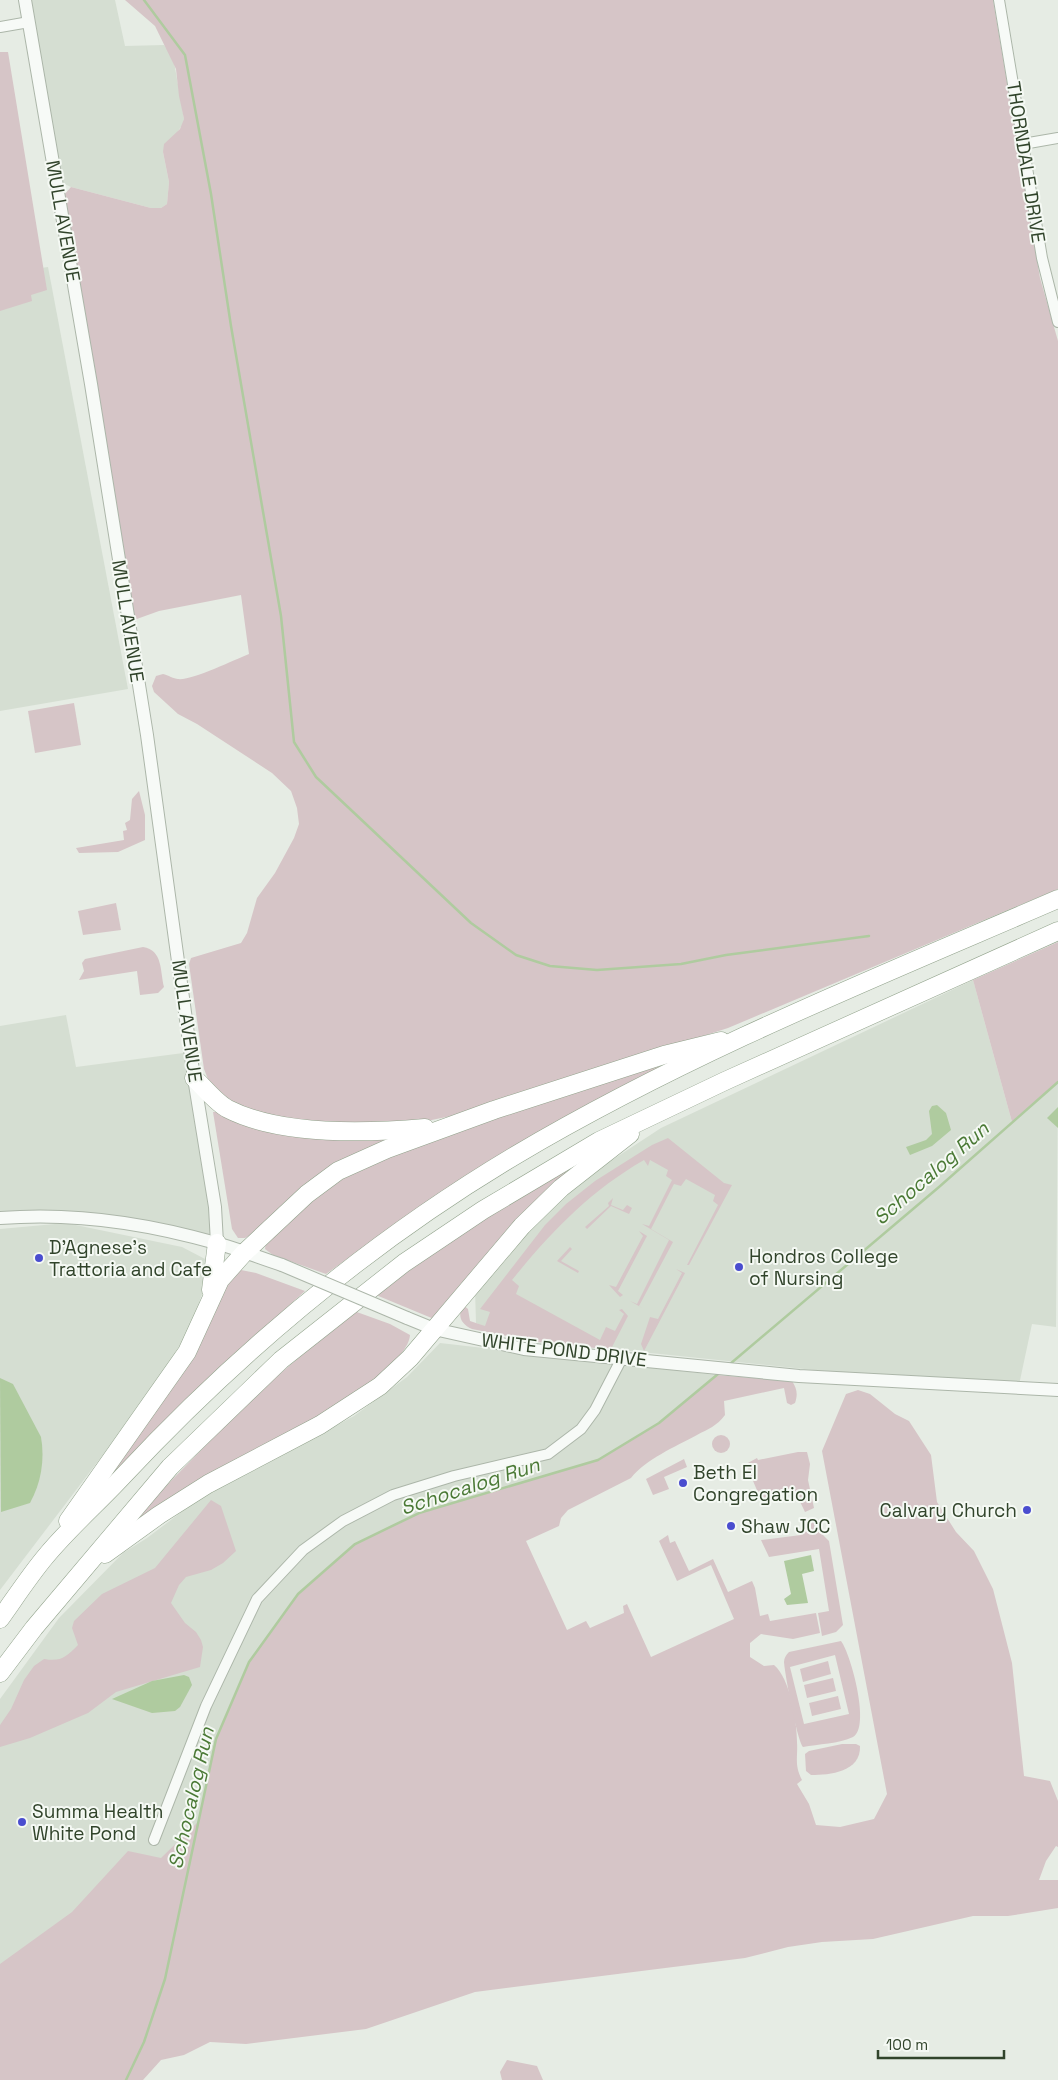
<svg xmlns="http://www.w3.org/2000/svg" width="1058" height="2080" font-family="'Space Grotesk',sans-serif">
	<rect width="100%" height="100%" fill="#e6ece4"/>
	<g fill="#d5ded2">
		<polygon points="25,0 115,0 125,46 164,45 167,49 174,62 184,119 183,124 163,152 169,182 167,204 161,208 151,208 71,187 56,180"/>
		<polygon points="48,267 128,689 0,711 0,274"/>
		<polygon points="973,980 1012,1122 1058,1082 1056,1327 1032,1324 1019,1385 814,1370 515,1339 476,1323 475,1289 566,1193 603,1166 661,1128"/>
		<polygon points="66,1015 76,1067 191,1052 217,1243 135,1223 0,1218 0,1026"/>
		<polygon points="66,1223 182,1247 205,1259 204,1289 188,1332 171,1359 105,1452 0,1590 0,1229"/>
		<polygon points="440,1343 716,1375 659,1423 598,1460 419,1513 216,1739 165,1979 0,2080 0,1699 59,1618 123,1553 147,1538 196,1501 354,1416 407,1377"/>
	</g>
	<g fill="#d6c5c7" fill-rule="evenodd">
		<path d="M125 0H993L1040 278 1058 341V889L728 1028 461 1114 417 1123H297L226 1105 213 1092 204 1069 189 964 191 958 241 943 247 933 257 898 275 873 294 838 299 824 297 808 291 791 272 773 197 724 178 714 154 692 152 686 156 676 163 674C168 675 174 679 178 679 191 681 234 660 249 654L241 595 159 611 134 620 64 195 71 187 151 208H161L167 204 169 182 163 152 164 144 180 129 184 119 179 96 176 69 155 26Z"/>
		<polygon points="0,52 8,52 47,290 31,295 32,301 0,311"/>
		<polygon points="74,703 81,745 35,753 28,711"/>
		<polygon points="139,791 145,815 145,840 118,852 79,853 76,848 124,840 123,831 127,830 125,823 130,820 132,799"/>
		<polygon points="116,903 121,930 83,935 78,911"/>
		<polygon points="1058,942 1058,1082 1012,1122 973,980"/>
		<path d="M143 947C163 950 160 971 164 987L158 993 140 995 137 971 79 980 84 971 82 963 85 959Z"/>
		<polygon points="664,1061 672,1063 393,1226 326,1274 273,1255 265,1249 266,1242 305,1207 346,1176 401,1149"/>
		<polygon points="213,1112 221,1112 388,1137 387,1141 258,1231 245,1238 238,1238 232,1229"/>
		<path d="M668 1138 724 1183 732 1185 689 1265H687L718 1205 713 1201 715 1195 686 1179 681 1186 674 1184 651 1229 673 1242 639 1306 644 1309 630 1301 637 1304 669 1240 642 1224 649 1226 672 1180 666 1176 668 1170 650 1160 648 1166 644 1160C590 1191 551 1232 512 1280L519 1286 516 1294 600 1340 606 1327 615 1331 624 1314 619 1310 622 1309 628 1316 612 1347 605 1349 537 1342 472 1329C461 1324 457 1316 463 1305L468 1309 470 1321 485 1326 490 1312 480 1309 545 1225 566 1204 595 1181 652 1145Z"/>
		<path d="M580 1161 434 1319 376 1295C441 1246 510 1202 580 1161Z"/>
		<polygon points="613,1198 611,1205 623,1210 627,1205 632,1208 629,1214 611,1206 587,1229 585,1227 609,1206 608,1203"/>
		<polygon points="639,1231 647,1236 618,1291 623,1295 620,1297 609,1285 616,1287 643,1236"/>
		<polygon points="570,1247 572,1249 561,1261 579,1271 578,1273 557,1261"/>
		<path d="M236 1269 256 1273 305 1291C232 1357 161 1423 94 1495L217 1293Z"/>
		<polygon points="676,1269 685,1273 644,1351 641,1344 650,1317 658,1319 682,1273"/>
		<path d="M354 1311 390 1324 410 1335C409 1357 358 1395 339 1407 270 1451 195 1488 124 1529L256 1394Z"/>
		<path d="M716 1375 792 1381C797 1389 798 1394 795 1403L791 1405 787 1403 784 1388 724 1401 725 1415C717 1426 708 1429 697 1435 675 1447 646 1459 631 1478L568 1510 561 1518 559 1526 526 1541 567 1630 586 1621 590 1628 624 1613 623 1606 627 1604 651 1657 734 1619 711 1565 677 1581 659 1541 668 1535 670 1543 675 1541 689 1571 713 1559 728 1592 752 1581 755 1588 760 1616 768 1614 770 1621 816 1613 820 1633 793 1639 761 1634 750 1643V1657L764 1666 774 1665C790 1678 797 1721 797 1742 798 1758 794 1764 802 1780L797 1784 809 1804 816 1825 840 1827 874 1819 887 1794 822 1451 846 1394 858 1390 870 1394 895 1414 909 1421 931 1455 937 1502 956 1532 974 1551 993 1589 1012 1663 1024 1776 1050 1781 1058 1801V1847L1056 1846 1046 1861 1039 1880H1058V1908L1008 1916H973L873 1939 822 1942 788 1947 745 1958 475 1992 366 2029 246 2044 210 2042 184 2055 161 2060 143 2080H0V1964L72 1912 128 1851 161 1858 198 1822 216 1739 249 1662 298 1594 355 1544 419 1513 598 1460 659 1423Z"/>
		<circle cx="721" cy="1444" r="9"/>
		<polygon points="798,1452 807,1452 810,1464 808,1480 814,1508 805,1512 793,1487 761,1500 746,1464 757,1458 758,1460"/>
		<polygon points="684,1459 687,1467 664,1477 669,1489 653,1495 646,1479"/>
		<path d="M211 1500 221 1506 236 1551 223 1563 211 1570 186 1577 179 1585 171 1603 185 1623 196 1632 201 1640 203 1647 200 1667 116 1692 88 1713 30 1738 0 1747V1725L11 1709 24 1680 34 1666 44 1659C61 1662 66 1657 78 1645L72 1628 74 1621 102 1594 155 1568Z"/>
		<polygon points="813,1519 820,1520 822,1534 829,1541 843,1625 836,1632 822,1636 818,1613 829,1611 819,1549 769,1557 761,1540 801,1535 801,1533 807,1531 806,1520"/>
		<path d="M841 1641C851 1654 871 1728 853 1737 839 1744 818 1744 803 1747 797 1739 785 1675 784 1662 784 1658 786 1655 789 1652ZM835 1655 849 1714 804 1724 790 1667Z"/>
		<polygon points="828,1661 831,1674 803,1682 800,1669"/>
		<polygon points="833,1678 836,1691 807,1698 804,1685"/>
		<polygon points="838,1696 841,1709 812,1716 809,1703"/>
		<path d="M842 1744H856L860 1746C861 1772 830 1775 811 1775L806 1771 805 1754 809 1751Z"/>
		<polygon points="507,2060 537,2066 543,2080 502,2080 500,2072"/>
	</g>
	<g fill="#afcb9f">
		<polygon points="937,1105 946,1113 951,1130 932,1146 910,1155 906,1147 926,1140 932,1134 929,1111 932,1106"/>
		<polygon points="1058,1107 1058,1128 1047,1118"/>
		<path d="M0 1378 13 1384 41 1437C45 1460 41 1483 30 1503L1 1512Z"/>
		<polygon points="811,1555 814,1571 802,1574 808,1603 787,1605 784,1599 791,1594 784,1561"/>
		<polygon points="184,1675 189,1677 192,1685 180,1707 175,1711 152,1713 112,1699 152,1681"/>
	</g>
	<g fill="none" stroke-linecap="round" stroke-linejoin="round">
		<g stroke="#afcb9f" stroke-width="2.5">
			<polyline points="144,0 185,55 211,194 231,326 281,616 294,742 316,777 471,923 516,955 550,966 597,970 681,964 726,955 869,936"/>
			<polyline points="730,1364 939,1187 1058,1082"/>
			<polyline points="126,2080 144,2042 165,1979 216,1739 249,1662 298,1594 355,1544 419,1513 598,1460 659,1423 718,1374"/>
		</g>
		<defs>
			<g id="minor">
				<polyline points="999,0 1042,258 1058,322"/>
				<polyline points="0,27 29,22"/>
				<polyline points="1023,144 1058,138"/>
				<polyline points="154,1840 206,1706 257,1599 303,1550 343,1521 393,1495 454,1476 548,1454 581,1429 595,1410 622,1358"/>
			</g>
			<g id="tertiary">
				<polyline points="25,0 91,384 147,735 194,1078 215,1207 217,1243"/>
				<path d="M0 1218C73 1212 146 1223 216 1243 238 1249 260 1258 282 1265"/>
				<polyline points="407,1318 434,1329 524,1349 799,1376 1058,1390"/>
			</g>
			<g id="motorway">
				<path d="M194 1078C204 1087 216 1103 228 1109 281 1136 368 1133 425 1128"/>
				<polyline points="211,1290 217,1243"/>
				<polyline points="68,1521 187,1352 220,1280 244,1253 307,1194 338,1171 387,1149 494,1110 664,1055 721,1041"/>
				<polyline points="105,1554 159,1515 208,1484 320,1425 380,1386 410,1358 522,1226 561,1188 630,1134"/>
				<path d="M0 1619C15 1598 30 1575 46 1556 70 1527 98 1503 123 1476 239 1352 370 1242 516 1155 688 1053 875 978 1058 899"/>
				<polyline points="0,1673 34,1628 170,1467 281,1360 404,1263 483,1210 599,1141 725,1081 1058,931"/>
			</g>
		</defs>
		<use href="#minor" stroke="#acb6a9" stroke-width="12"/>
		<use href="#tertiary" stroke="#acb6a9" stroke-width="14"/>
		<use href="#motorway" stroke="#91a28b" stroke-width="19"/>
		<use href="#minor" stroke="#f7faf7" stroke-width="10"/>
		<use href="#tertiary" stroke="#f7faf7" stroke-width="12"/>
		<use href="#motorway" stroke="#fff" stroke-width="18"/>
		<defs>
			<polyline id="tertiary-bridge" points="282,1265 407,1318"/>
		</defs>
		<use href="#tertiary-bridge" stroke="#acb6a9" stroke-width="14" stroke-linecap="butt"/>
		<use href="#tertiary-bridge" stroke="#f7faf7" stroke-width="12"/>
	</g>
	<g fill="#4a4dcf" stroke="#f5f9f4" stroke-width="2">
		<circle cx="39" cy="1258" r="5"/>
		<circle cx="739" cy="1267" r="5"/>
		<circle cx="683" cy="1483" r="5"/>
		<circle cx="1027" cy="1510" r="5"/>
		<circle cx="731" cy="1526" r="5"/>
		<circle cx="22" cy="1822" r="5"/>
	</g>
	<g text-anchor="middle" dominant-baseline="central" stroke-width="4" stroke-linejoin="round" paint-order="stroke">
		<g font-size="19" fill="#31442b" stroke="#f5f9f4">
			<text transform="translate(1026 162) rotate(81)">THORNDALE DRIVE</text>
			<text transform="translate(63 221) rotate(80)">MULL AVENUE</text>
			<text transform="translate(128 621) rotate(81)">MULL AVENUE</text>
			<text transform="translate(187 1021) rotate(82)">MULL AVENUE</text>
			<text transform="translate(564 1350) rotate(7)">WHITE POND DRIVE</text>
		</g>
		<g font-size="19" fill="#31442b" stroke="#f5f9f4" text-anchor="start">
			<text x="49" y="1247">D'Agnese's<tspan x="49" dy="22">Trattoria and Cafe</tspan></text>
			<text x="749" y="1256">Hondros College<tspan x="749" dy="22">of Nursing</tspan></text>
			<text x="693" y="1472">Beth El<tspan x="693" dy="22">Congregation</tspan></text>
			<text x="1017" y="1510" text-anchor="end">Calvary Church</text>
			<text x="741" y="1526">Shaw JCC</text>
			<text x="32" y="1811">Summa Health<tspan x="32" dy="22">White Pond</tspan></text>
		</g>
		<g font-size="20" font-style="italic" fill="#4a7935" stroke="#f5f9f4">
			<text transform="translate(931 1173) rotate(-41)">Schocalog Run</text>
			<text transform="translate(470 1486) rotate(-18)">Schocalog Run</text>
			<text transform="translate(191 1798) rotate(-77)">Schocalog Run</text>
		</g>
	</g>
	<path d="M878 2050v8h126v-8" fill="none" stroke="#31442b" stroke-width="2.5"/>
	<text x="886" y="2050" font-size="15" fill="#31442b" stroke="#f5f9f4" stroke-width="4" paint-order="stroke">100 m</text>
</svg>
